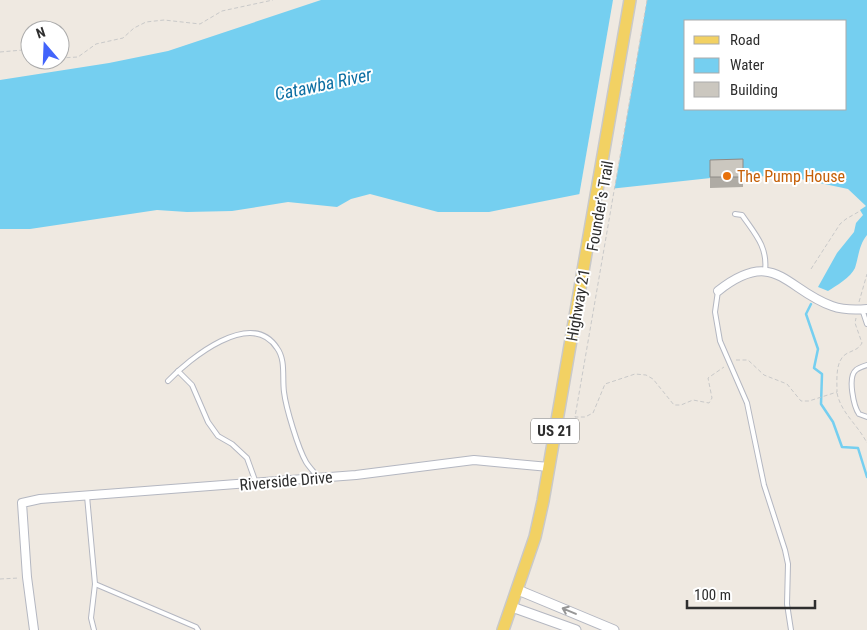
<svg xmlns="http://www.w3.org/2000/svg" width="867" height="630" font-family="'Roboto Condensed',sans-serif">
	<rect width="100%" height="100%" fill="#efe9e1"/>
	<path fill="#75cff0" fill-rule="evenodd" d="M321 0H867V235C859 245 859 255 855 268 851 277 836 286 828 291L818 287 837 253 854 232 856 223 863 215 860 210 866 206 848 189 787 176 720 177 600 190 489 212H438L370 194 351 199 337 207 288 202 232 211 187 212 157 210 30 229H0V80L109 63 168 51ZM686 21H846V109H686Z"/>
	<polygon fill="#efe9e1" points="613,0 647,0 614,192 579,196"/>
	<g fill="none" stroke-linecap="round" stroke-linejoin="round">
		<polyline stroke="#75cff0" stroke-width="2.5" points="811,304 806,314 818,349 814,368 822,374 821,404 833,422 842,447 858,448 867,477"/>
		<defs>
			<g id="service">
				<path d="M735 214 742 215C755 234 768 247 765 271"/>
				<polyline points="718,291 715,312 720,341 747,403 764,485 785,550 788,564 787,604 791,630"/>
				<polyline points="862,309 867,324"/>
				<path d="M867 365C864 366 858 368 856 370 847 377 854 407 859 414L867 417"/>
				<polyline points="178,371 192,385 208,422 218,436 232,444 247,458 256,483"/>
				<path d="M168 381C189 359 251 308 277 348 286 360 282 378 284 392 286 408 298 448 306 462 309 467 314 472 318 477"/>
				<polyline points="87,496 95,584 91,618 94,630"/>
				<polyline points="95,584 196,627 198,630"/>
			</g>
			<g id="minor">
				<path d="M718 291C775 246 786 290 832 306 843 310 856 310 867 309"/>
				<polyline points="34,630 27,577 22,503 40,499 356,475 474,460 549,467"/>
			</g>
			<g id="tertiary">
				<polyline points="518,590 614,630"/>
				<polyline points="512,607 576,630"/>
			</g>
			<polyline id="primary" points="503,630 535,537 543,501 630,0"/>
		</defs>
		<use href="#service" stroke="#b4b7c1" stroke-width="6"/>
		<use href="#minor" stroke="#b4b7c1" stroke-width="10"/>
		<use href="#tertiary" stroke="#b4b7c1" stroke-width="11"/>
		<use href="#primary" stroke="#c9c9c9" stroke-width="14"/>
		<g stroke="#c9c9c9" stroke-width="1" stroke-dasharray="4 2.5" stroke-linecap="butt">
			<polyline points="647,0 575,417 585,417 593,413 605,384 635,374 646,375 653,379 674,405 681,405 693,400 709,403 712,398 708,378 724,367"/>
			<polyline points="0,52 23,50 30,52"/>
			<polyline points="60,58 78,57 96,44 123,38 134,28 146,22 164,20 200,24 222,11 273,0"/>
			<polyline points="811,269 840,224 846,219 860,211"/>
			<polyline points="859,302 867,274"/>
			<path d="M736 360H748L764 375 787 384 801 401H809L837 392C837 380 835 361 846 354 853 350 858 350 862 343L855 323 856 318"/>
			<path d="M837 393C841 413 858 425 867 443"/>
			<polyline points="0,579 19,578"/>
		</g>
		<use href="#service" stroke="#fff" stroke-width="4"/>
		<use href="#minor" stroke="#fff" stroke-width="8"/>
		<use href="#tertiary" stroke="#fff" stroke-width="9"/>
		<use href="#primary" stroke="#f2d163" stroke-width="11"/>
	</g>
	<polygon fill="#afaba4" points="743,159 743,187 710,188 710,160"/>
	<polygon fill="#cbc7bf" stroke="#8e8b86" points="743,159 743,177 710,177 710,160"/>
	<defs><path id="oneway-shaft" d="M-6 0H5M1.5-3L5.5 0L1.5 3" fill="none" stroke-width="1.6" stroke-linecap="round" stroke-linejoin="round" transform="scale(1.25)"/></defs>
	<use stroke="#969696" href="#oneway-shaft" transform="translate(569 611) rotate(-157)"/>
	<circle fill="#e8710a" stroke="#fff" stroke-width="2" cx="727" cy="176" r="5"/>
	<g text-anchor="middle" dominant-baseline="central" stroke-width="4" stroke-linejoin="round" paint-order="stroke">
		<rect fill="#fff" stroke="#6d6d6d" stroke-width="1" x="531" y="418.5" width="48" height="25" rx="4"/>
		<g font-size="15" font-weight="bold" fill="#2e2e2e">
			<text x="555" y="431">US 21</text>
		</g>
		<g font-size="16" fill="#c56008" stroke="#fff" text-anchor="start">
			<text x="737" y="176">The Pump House</text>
		</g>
		<g font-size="16" fill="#2e2e2e" stroke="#fff">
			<text transform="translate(600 206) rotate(-80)">Founder's Trail</text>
			<text transform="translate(578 305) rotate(-80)">Highway 21</text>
			<text transform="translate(286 481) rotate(-5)">Riverside Drive</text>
		</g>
		<g font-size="18" font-style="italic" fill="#0d6fa3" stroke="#fff">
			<text transform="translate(323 84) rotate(-12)">Catawba River</text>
		</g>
	</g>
	<rect x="684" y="20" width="162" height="90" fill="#ffffff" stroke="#ababab"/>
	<rect x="694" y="36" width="25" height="8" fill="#f2d163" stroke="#ababab"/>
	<text x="730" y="45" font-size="15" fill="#2e2e2e">Road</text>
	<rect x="694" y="58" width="25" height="15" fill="#75cff0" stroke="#ababab"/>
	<text x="730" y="70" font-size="15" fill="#2e2e2e">Water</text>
	<rect x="694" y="82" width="25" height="15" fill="#cbc7bf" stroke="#ababab"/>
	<text x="730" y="95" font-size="15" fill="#2e2e2e">Building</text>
	<g transform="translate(45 45) rotate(341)"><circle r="24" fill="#ffffff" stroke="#ababab"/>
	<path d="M0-4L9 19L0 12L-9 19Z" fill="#4264fb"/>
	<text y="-8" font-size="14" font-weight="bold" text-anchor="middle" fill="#2e2e2e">N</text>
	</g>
	<path d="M687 600v8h128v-8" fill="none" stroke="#2e2e2e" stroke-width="2.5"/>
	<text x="694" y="600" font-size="15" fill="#2e2e2e" stroke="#ffffff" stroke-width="4" paint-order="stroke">100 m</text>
</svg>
